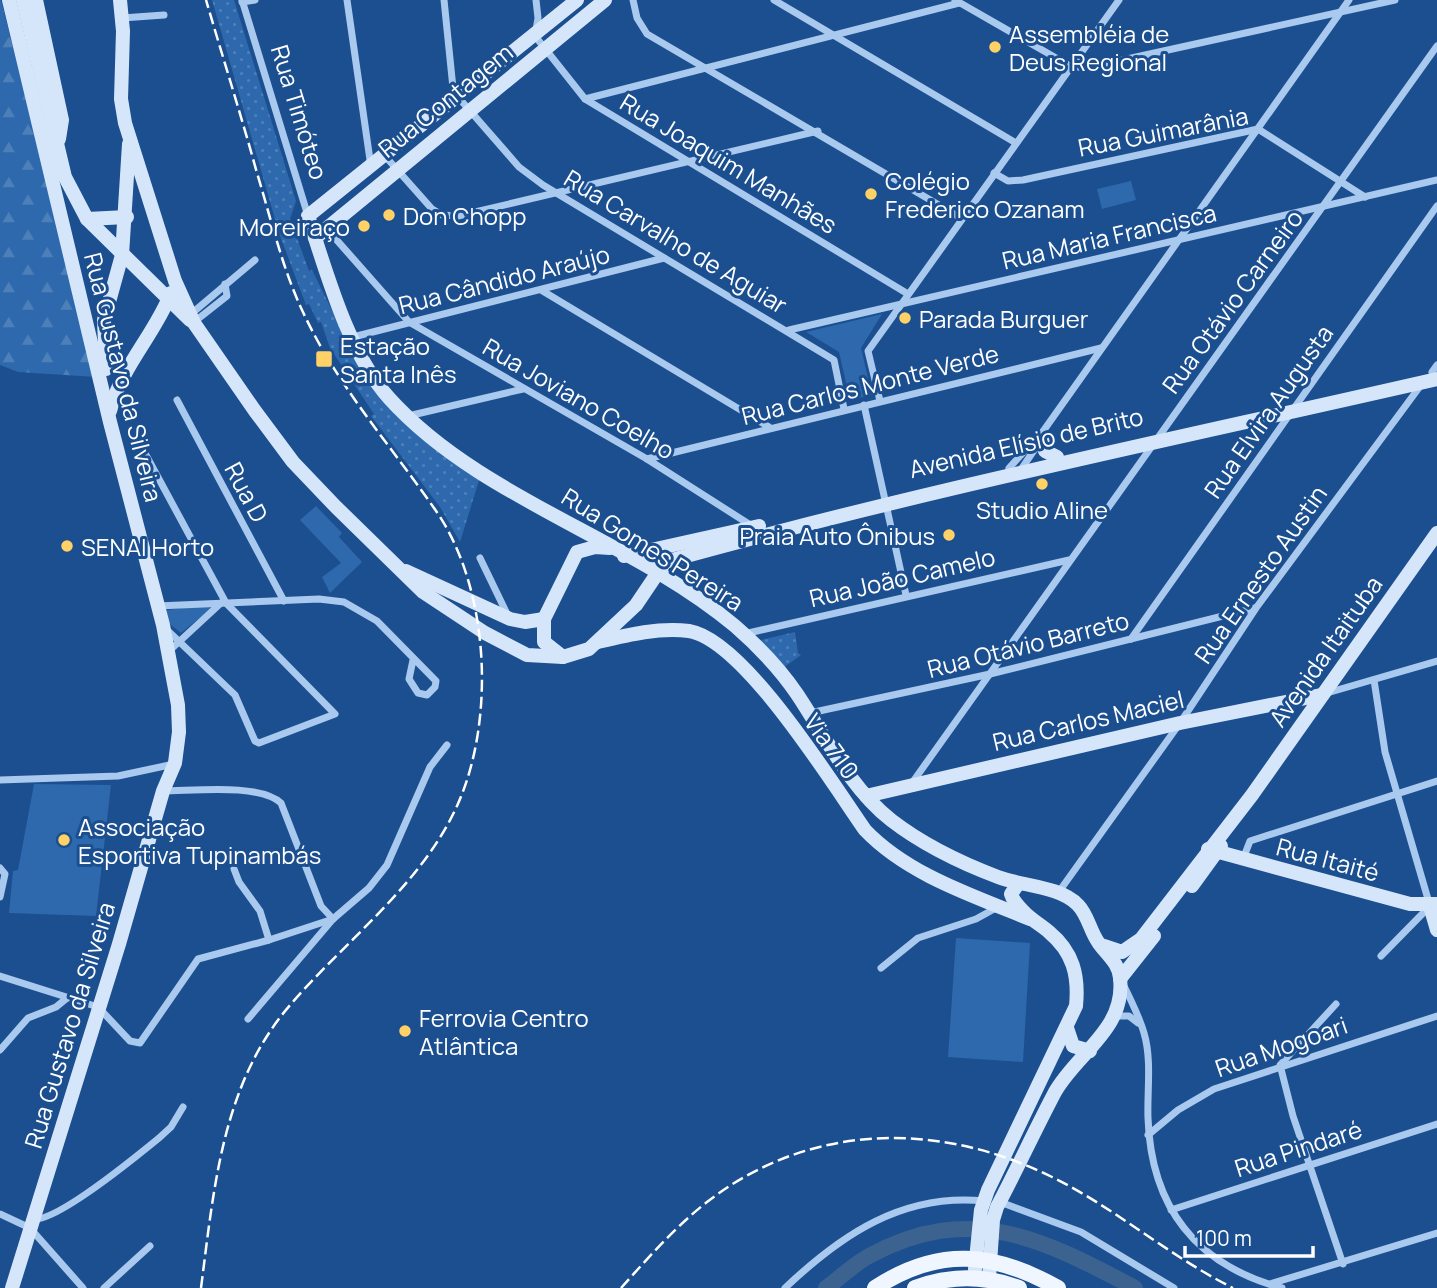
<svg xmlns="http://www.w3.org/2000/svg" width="1437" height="1288" font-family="Manrope,sans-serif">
	<defs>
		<pattern id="grass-dots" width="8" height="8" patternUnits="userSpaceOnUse" patternTransform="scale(1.75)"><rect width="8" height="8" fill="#2e69ad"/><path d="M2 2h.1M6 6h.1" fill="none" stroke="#4d80b9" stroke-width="1.8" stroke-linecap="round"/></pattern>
		<pattern id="forest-firs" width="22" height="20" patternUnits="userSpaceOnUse" patternTransform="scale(1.75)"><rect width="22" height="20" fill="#2e69ad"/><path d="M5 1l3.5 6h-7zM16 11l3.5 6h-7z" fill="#4d80b9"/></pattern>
	</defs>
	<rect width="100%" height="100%" fill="#1b4f8f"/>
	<g fill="url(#grass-dots)">
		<polygon points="212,0 234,0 296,201 290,219 309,271 312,270 365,377 481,474 460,542 440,507 371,416 374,414 330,348 321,322 318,323 309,304 306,305 279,233"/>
		<polygon points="795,632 798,653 801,655 783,668 761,640"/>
	</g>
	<polygon fill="url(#forest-firs)" points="0,0 1,0 96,377 18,372 0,365"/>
	<g fill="#2e69ad">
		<polygon points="1131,181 1136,200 1102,209 1097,189"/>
		<polygon points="882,314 861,348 872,395 850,400 839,352 806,332"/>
		<polygon points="316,506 342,533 339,537 362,562 330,593 322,577 341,563 300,520"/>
		<polygon points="205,605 213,607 181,633 166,621 164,611 167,610"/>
		<polygon points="34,784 111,785 96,916 9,913 13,871 18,870"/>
		<polygon points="956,938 1030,943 1023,1062 948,1057"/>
	</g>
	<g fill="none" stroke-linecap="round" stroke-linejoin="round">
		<path stroke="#3c6290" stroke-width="16" d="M826 1288C840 1278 854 1264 869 1256 970 1201 1043 1239 1135 1288"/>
		<g stroke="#a9c9ee" stroke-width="7">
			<polyline points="242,0 308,216"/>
			<polyline points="347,0 371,167"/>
			<polyline points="444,0 453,88 458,97 519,167 543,185 834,360 844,409"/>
			<polyline points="536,0 538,18 535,36 585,99 908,294"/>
			<polyline points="633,0 637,18 647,34 961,218"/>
			<polyline points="774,0 1016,143"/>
			<polyline points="955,0 1070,66 1086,68 1395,0"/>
			<polyline points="242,2 255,0"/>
			<polyline points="122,18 164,15"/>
			<polyline points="585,99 959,3"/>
			<polyline points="385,156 432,209 442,215 458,216 818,131"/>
			<polyline points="994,173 1008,181 1023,180 1258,129 1365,197"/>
			<polyline points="327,229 409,322 647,459 752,526"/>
			<polyline points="541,290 769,427"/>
			<polyline points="191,314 255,260"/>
			<polyline points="194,322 227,296 225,284"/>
			<polyline points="789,330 1437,180"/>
			<polyline points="353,337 664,258"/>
			<polyline points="1432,372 1437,365"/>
			<polyline points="177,400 284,601"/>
			<polyline points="880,401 868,351 1119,0"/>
			<polyline points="864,405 906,595"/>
			<polyline points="408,416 523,389"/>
			<polyline points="140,444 226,603 335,714 259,743 255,741 235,695 165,628"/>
			<polyline points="647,459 1101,348"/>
			<polyline points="1009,468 1044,430 1349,0"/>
			<polyline points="1020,471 1041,440"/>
			<polyline points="480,558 509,618"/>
			<polyline points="157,606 319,599 344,602 377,621 436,681 435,687 427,695 418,693 409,679 413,660"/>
			<polyline points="744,634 1069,560"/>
			<polyline points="1131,639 1437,206"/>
			<polyline points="168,652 221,603"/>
			<polyline points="1374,680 1385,752 1430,906 1381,956"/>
			<polyline points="1327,693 1437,661"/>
			<polyline points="810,713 990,674 1255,608"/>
			<polyline points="0,780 118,776 174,764"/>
			<polyline points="912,783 1437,46"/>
			<path d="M163 791C193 791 259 783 281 803L321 906 333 919"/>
			<polyline points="1243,859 1250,841 1437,781"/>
			<polyline points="0,868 5,874 0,897"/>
			<polyline points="234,869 239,882 260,911 269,940"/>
			<polyline points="1058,893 1180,723 1256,608 1421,385"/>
			<polyline points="881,968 918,938 976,919 996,908"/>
			<polyline points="0,976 98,1007 130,1041 140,1043 198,959 269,940 333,919"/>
			<path d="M1123 984C1130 998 1140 1019 1144 1033 1152 1060 1147 1091 1148 1118 1151 1207 1196 1265 1282 1288"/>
			<polyline points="1336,1004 1280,1065 1293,1116 1343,1264"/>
			<polyline points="1115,1016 1129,1016 1138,1023"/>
			<polyline points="248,1019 333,919 369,888 387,865 430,767 447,745"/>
			<polyline points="0,1050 28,1018 56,1007 67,998"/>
			<polyline points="1148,1135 1178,1110 1214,1089 1437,1016"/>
			<polyline points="1000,1202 1081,1232 1174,1288"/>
			<polyline points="1171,1210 1437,1124"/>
			<polyline points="0,1214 30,1228 83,1288"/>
			<path d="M34 1219C58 1221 137 1156 159 1138L171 1127 183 1107"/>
			<polyline points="1270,1284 1437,1233"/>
			<polyline points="104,1288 150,1246"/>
			<path d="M785 1288C841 1235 902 1193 984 1201"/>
		</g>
		<g stroke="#d6e6fa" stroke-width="14">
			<polyline points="9,0 110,422 163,625 178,705 179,732 175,763 163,791 119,944 12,1288"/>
			<polyline points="23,0 65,177 87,219 190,320"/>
			<polyline points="36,0 62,120 59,139"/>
			<path d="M120 0 123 31 121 99 125 123 175 281 194 323 255 411 293 462 336 507 423 592 485 633 527 655 563 657 589 649 636 605 665 562C920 491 1179 438 1437 379"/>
			<path d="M577 0 308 216C327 274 348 352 389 398 480 499 632 539 735 626 758 646 780 669 797 694 825 736 850 788 891 820 922 844 961 863 998 877 1021 886 1060 886 1078 905 1088 915 1090 931 1098 942 1106 954 1119 963 1120 978 1126 1029 1077 1053 1055 1092 1035 1130 1017 1169 997 1207L993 1220 989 1278"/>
			<polyline points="87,219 127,217"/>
			<polyline points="315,238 605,0"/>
			<polyline points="106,369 104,320 122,255 129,144"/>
			<path d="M110 411C121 367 155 334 171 293"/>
			<polyline points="1042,439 1045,451 1057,457"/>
			<polyline points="624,556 759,526"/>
			<polyline points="406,571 510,619 525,622 544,619"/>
			<path d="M598 642C627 635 659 627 689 631 744 640 832 783 865 830 908 875 974 896 1030 919"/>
			<polyline points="563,657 544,642 544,619 577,552 595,547 610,548"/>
			<polyline points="866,796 1180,723 1321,695"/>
			<polyline points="1208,849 1410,904 1437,904"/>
			<polyline points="1192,886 1221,846"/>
			<polyline points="1430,906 1437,930"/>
			<polyline points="1104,946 1122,952 1141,939 1252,795 1437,533"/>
			<polyline points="1120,979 1154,936"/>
			<polyline points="1067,1028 1073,1046 1090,1051"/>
			<path d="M975 1269 981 1210 988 1190 1076 1006C1079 975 1073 952 1049 932 1040 924 1031 920 1023 911 1018 906 1013 901 1011 894L1018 884"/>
		</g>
		<g stroke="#f0f6ff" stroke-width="16">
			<path d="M875 1288C939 1246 994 1252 1058 1288"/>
			<path d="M915 1288C950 1275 984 1275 1019 1288"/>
		</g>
		<g stroke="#fff" stroke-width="2.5" stroke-dasharray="12 5" stroke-linecap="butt">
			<path d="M201 1288C214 1188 222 1083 291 1004 347 939 421 885 457 806 496 720 490 586 434 508 388 442 336 384 302 310 282 267 271 219 257 173 241 115 223 58 206 0"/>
			<path d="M621 1288C648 1258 675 1227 707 1202 810 1122 939 1121 1052 1177 1115 1208 1169 1256 1233 1288"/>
		</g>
	</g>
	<g fill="#ffd166" stroke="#1b4f8f" stroke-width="2.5">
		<circle cx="995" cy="47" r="7"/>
		<circle cx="871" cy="194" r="7"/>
		<circle cx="389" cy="215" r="7"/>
		<circle cx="364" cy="226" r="7"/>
		<circle cx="905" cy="318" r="7"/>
		<rect x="315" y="350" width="18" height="18" rx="3.5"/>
		<circle cx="1042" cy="484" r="7"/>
		<circle cx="949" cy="535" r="7"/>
		<circle cx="67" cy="546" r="7"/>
		<circle cx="64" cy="840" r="7"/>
		<circle cx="405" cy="1031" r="7"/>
	</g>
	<g text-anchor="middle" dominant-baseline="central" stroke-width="6" stroke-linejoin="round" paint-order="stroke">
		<g font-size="24" fill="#fff" stroke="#1b4f8f" text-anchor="start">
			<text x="1009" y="33">Assembléia de<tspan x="1009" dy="28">Deus Regional</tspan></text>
			<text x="885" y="180">Colégio<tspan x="885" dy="28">Frederico Ozanam</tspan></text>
			<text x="403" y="215">Don Chopp</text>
			<text x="350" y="226" text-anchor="end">Moreiraço</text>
			<text x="919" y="318">Parada Burguer</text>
			<text x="340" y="345">Estação<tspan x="340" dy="28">Santa Inês</tspan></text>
			<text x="1042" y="509" text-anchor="middle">Studio Aline</text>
			<text x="935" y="535" text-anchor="end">Praia Auto Ônibus</text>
			<text x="81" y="546">SENAI Horto</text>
			<text x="78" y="826">Associação<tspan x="78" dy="28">Esportiva Tupinambás</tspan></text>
			<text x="419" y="1017">Ferrovia Centro<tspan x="419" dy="28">Atlântica</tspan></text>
		</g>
		<g font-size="24" fill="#fff" stroke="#1b4f8f">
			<text transform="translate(445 100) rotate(-39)">Rua Contagem</text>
			<text transform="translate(300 112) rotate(73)">Rua Timóteo</text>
			<text transform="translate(1163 131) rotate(-11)">Rua Guimarânia</text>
			<text transform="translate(729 163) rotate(31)">Rua Joaquim Manhães</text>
			<text transform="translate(1109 236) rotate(-13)">Rua Maria Francisca</text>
			<text transform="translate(676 241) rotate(31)">Rua Carvalho de Aguiar</text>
			<text transform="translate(504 279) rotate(-14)">Rua Cândido Araújo</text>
			<text transform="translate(1232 301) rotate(-54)">Rua Otávio Carneiro</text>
			<text transform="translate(124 377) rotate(76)">Rua Gustavo da Silveira</text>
			<text transform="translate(870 384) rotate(-14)">Rua Carlos Monte Verde</text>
			<text transform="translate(579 398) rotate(30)">Rua Joviano Coelho</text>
			<text transform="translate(1268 411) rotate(-55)">Rua Elvira Augusta</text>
			<text transform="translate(1026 442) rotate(-13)">Avenida Elísio de Brito</text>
			<text transform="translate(247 492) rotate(62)">Rua D</text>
			<text transform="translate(653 549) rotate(32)">Rua Gomes Pereira</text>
			<text transform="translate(1260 574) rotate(-55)">Rua Ernesto Austin</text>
			<text transform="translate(902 577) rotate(-13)">Rua João Camelo</text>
			<text transform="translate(1028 644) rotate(-14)">Rua Otávio Barreto</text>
			<text transform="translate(1325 651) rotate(-55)">Avenida Itaituba</text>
			<text transform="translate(1088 720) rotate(-13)">Rua Carlos Maciel</text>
			<text transform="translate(832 746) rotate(54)">Via 710</text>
			<text transform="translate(1328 859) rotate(15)">Rua Itaité</text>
			<text transform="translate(69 1025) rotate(-73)">Rua Gustavo da Silveira</text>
			<text transform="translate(1281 1046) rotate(-19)">Rua Mogoari</text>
			<text transform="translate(1298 1148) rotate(-18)">Rua Pindaré</text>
		</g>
	</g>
	<path d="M1185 1246v10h128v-10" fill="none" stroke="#ffffff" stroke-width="3.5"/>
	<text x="1196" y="1246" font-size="21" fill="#ffffff" stroke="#1b4f8f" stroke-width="5" paint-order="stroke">100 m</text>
</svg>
